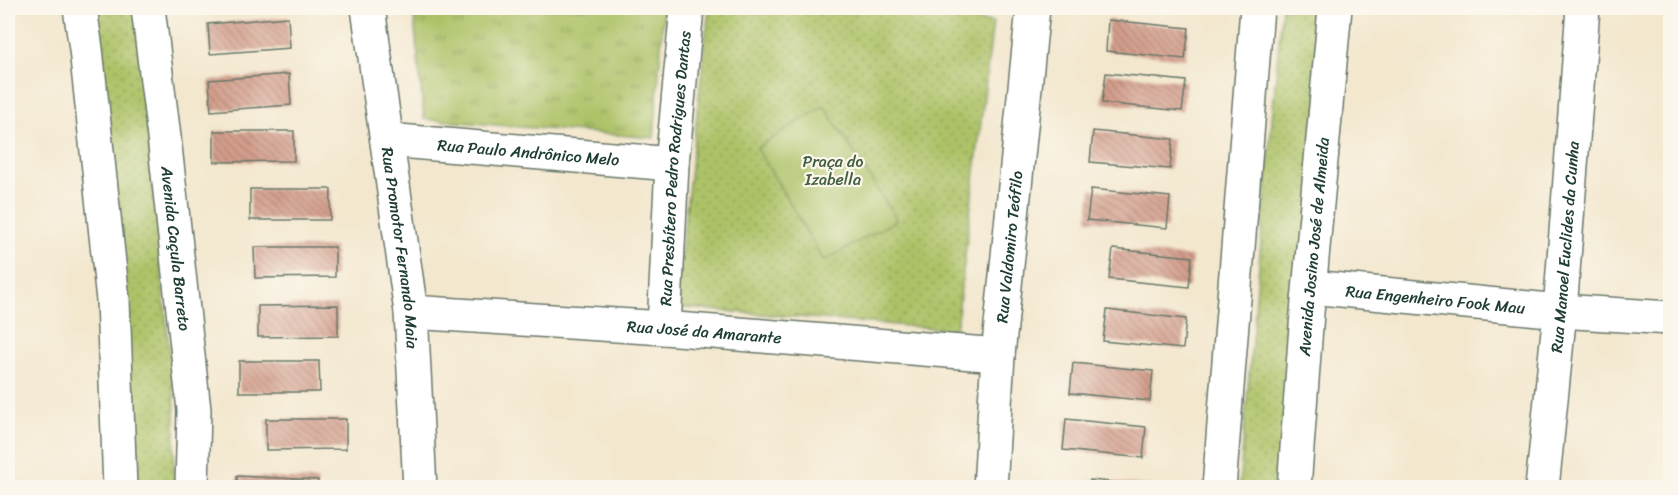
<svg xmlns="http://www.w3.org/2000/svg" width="1678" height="495" font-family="Sriracha,sans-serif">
	<defs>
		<pattern id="grass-tufts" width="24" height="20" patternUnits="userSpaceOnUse" patternTransform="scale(1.5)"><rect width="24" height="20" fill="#adc267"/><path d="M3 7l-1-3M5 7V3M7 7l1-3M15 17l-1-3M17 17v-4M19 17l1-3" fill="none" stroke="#8c9f56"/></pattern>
		<pattern id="park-dots" width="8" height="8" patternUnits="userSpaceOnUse" patternTransform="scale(1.5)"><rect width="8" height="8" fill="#adc267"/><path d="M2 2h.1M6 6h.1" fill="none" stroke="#8c9f56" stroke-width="1.8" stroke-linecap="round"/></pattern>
		<pattern id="building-back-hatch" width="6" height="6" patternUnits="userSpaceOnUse" patternTransform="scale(1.5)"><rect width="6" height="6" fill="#d49e8c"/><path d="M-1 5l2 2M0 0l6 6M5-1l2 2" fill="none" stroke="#ab8273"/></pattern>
	</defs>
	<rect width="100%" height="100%" fill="#fbf7ec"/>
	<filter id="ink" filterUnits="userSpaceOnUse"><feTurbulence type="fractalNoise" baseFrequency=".0167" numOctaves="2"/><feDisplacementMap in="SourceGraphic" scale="12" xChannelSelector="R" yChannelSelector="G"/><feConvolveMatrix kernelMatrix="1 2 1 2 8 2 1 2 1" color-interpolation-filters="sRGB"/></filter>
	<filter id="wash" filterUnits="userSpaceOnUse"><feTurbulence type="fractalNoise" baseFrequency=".008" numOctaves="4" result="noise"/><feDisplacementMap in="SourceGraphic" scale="24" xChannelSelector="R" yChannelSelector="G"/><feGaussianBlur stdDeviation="1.35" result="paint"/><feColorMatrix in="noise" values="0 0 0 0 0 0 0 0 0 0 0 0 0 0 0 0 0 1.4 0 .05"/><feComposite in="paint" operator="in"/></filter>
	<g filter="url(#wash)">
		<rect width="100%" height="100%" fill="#f3e7ce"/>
		<polygon fill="url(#grass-tufts)" stroke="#66804e" stroke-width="1.5" points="413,8 664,8 654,138 424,119"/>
		<g fill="url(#park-dots)" stroke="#66804e" stroke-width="1.5">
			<polygon points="85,8 135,8 175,407 174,487 132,487"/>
			<polygon points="709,8 873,8 993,22 956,330 675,307"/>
			<polygon points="1282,8 1328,8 1284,487 1239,488"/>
		</g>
		<polygon fill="#adc267" stroke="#66804e" stroke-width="1.5" points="824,106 897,220 824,261 757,148"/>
		<g id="blocks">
			<g fill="url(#building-back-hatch)">
				<polygon points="288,17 290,48 210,54 208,24"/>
				<polygon points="1108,20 1189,28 1185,59 1106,51"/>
				<polygon points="1106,73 1186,81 1182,111 1102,103"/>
				<polygon points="289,74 291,105 211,111 209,80"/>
				<polygon points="214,131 294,131 294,161 214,162"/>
				<polygon points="1093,131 1173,139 1170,169 1090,162"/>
				<polygon points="250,189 331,189 330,220 250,220"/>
				<polygon points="1091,189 1170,197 1167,228 1087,220"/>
				<polygon points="254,247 335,247 335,277 255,278"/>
				<polygon points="1113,249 1192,257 1189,287 1109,279"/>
				<polygon points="338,305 338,336 258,337 258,306"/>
				<polygon points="1107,310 1186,319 1183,349 1103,341"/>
				<polygon points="239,361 319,361 320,392 239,392"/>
				<polygon points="1073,363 1153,371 1150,401 1070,393"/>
				<polygon points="266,419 346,419 346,449 266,450"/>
				<polygon points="1066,419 1146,427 1143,458 1063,450"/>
				<polygon points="237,476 318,480 317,488 237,488"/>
				<polygon points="1090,480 1154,486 1154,488 1089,488"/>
			</g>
		</g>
	</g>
	<g filter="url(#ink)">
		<use href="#blocks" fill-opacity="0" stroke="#69786a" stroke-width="1.5"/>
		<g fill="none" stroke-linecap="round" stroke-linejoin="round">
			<defs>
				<g id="minor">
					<path id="s1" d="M368 8 411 312 420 488"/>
					<path id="s2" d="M387 140 672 164"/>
					<path id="s3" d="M1310 287 1560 311 1670 318"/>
					<path id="s4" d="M411 312 664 328 998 355"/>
					<path id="s5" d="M664 328 672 164 687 8"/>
					<path id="s6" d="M990 488 998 355 1033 8"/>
					<path id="s7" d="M1542 488 1560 311 1583 8"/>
				</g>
				<g id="tertiary">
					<polyline points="80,8 86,49 113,300 120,488"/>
					<path id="s8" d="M148 8 164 137 194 410 192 488"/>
				</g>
				<g id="secondary">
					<polyline points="1219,488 1257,8"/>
					<path id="s9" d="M1294 488 1307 313 1335 8"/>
				</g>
			</defs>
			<use href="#minor" stroke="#69786a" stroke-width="36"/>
			<use href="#tertiary" stroke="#69786a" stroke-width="36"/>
			<use href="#secondary" stroke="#69786a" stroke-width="36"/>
			<use href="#minor" stroke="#fff" stroke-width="33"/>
			<use href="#tertiary" stroke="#fff" stroke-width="33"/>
			<use href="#secondary" stroke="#fff" stroke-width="33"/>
		</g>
	</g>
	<g text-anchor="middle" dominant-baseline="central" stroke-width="4.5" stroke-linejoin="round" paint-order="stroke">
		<g font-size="16" fill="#1f3d34" stroke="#fbf7ec">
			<text stroke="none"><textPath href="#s2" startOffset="142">Rua Paulo Andrônico Melo</textPath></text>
			<text stroke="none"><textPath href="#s5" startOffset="160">Rua Presbítero Pedro Rodrigues Dantas</textPath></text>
			<text stroke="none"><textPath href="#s8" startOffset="242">Avenida Caçula Barreto</textPath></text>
			<text stroke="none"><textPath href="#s1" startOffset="242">Rua Promotor Fernando Maia</textPath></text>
			<text stroke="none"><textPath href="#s6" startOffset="242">Rua Valdomiro Teófilo</textPath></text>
			<text stroke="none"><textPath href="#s9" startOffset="242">Avenida Josino José de Almeida</textPath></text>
			<text stroke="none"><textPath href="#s7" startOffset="242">Rua Manoel Euclides da Cunha</textPath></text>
			<text stroke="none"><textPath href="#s3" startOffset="126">Rua Engenheiro Fook Mau</textPath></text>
			<text stroke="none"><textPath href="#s4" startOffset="294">Rua José da Amarante</textPath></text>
		</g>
		<g font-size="16" fill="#425e41" stroke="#fbf7ec">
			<text x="833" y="161">Praça do<tspan x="833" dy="18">Izabella</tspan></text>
		</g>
	</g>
	<rect width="1678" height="495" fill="none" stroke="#fbf7ec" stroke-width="30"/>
</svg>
